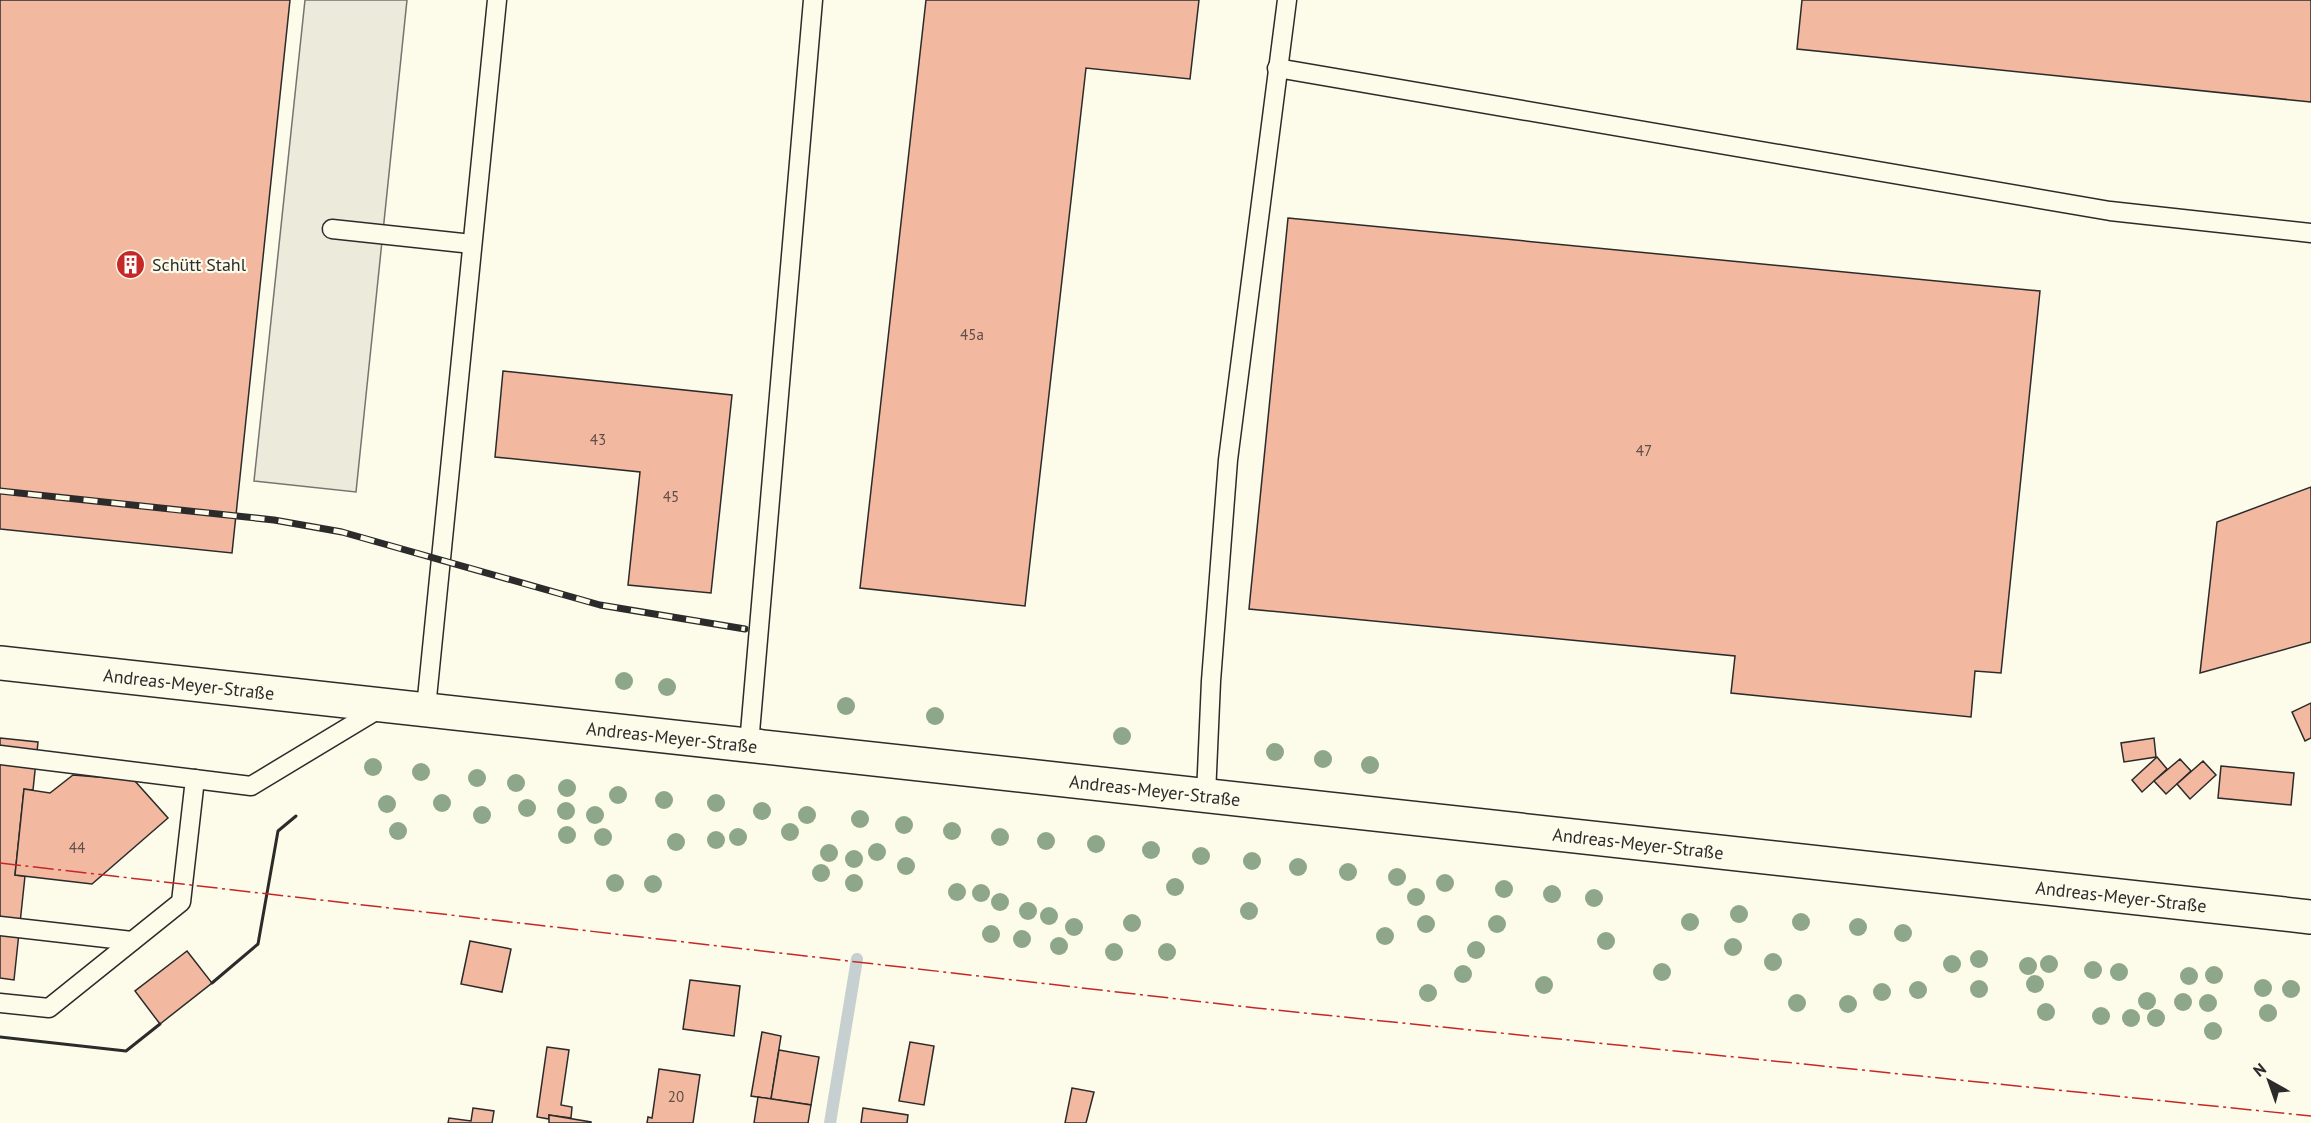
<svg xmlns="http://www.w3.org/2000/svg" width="2311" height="1123" font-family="'PT Sans',sans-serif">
	<rect width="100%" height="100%" fill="#fdfbea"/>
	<polygon fill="#eceadb" stroke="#74746e" stroke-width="1.5" points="305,0 407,0 356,492 254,481"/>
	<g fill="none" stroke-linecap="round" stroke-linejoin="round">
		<polyline stroke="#c7d0d0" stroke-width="12" points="830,1123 857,959"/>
	</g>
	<g fill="#f2b8a0" stroke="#2b2b2b" stroke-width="1.5">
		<polygon points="0,0 290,0 232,553 0,529"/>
		<polygon points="926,0 1199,0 1190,79 1086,68 1025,606 860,588"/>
		<polygon points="1802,0 2311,0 2311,102 1797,49"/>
		<polygon points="1288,218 2040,291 2001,673 1975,671 1971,717 1731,693 1735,656 1249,609"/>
		<polygon points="503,371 732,395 711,593 628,585 640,472 495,457"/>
		<polygon points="2311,487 2311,642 2200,673 2217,522"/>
		<polygon points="2311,703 2311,738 2305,741 2292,712"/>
		<polygon points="0,738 38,742 33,790 24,789 15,875 25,876 14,980 0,978"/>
		<polygon points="2154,738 2156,757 2124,762 2121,743"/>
		<polygon points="2157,757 2167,769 2142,792 2132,780"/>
		<polygon points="2180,759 2191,771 2166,794 2154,781"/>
		<polygon points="2203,761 2216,775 2190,799 2177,784"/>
		<polygon points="2221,766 2294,773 2291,805 2218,798"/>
		<polygon points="73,775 134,780 168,818 92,884 15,875 24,789 50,793"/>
		<polygon points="470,941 511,949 502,992 461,984"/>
		<polygon points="187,951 212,983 160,1024 135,991"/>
		<polygon points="690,980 740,986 734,1036 683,1029"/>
		<polygon points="762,1032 781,1036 771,1099 751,1096"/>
		<polygon points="910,1042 934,1046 924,1105 899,1101"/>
		<polygon points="547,1047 569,1050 561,1105 572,1107 571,1118 549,1115 549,1119 537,1117"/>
		<polygon points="779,1050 819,1057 811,1105 771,1099"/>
		<polygon points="659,1069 700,1075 693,1123 647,1123 648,1117 652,1118"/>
		<polygon points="1072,1088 1094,1092 1086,1123 1065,1123"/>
		<polygon points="758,1097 811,1105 808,1123 754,1123"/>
		<polygon points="473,1108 494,1111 492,1123 448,1123 449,1118 471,1121"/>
		<polygon points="863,1108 908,1115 907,1123 861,1123"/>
		<polygon points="549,1115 591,1122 591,1123 549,1123"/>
	</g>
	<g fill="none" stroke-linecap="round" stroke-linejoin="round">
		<defs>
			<g id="service">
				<polyline points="1277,68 2110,211 2311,233"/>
				<polyline points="332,229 472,244"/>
				<polyline points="426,708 497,0"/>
				<polyline points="749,744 813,0"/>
				<polyline points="0,755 251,786 382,707"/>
				<polyline points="1206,795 1211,681 1228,460 1287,0"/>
				<polyline points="0,926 132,941"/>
				<polyline points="0,1003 49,1008 181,902 195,779"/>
			</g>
			<g id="primary">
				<path id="s1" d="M0 663 2311 917"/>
			</g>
		</defs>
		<use href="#service" stroke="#2b2b2b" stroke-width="21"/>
		<use href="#primary" stroke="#2b2b2b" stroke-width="36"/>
		<use href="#service" stroke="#fdfbea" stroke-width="18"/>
		<use href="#primary" stroke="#fdfbea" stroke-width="33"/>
		<defs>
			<polyline id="rail" points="0,491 274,520 342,532 600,605 745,629"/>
		</defs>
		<use href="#rail" stroke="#2b2b2b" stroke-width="7"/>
		<use href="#rail" stroke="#fdfbea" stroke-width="4.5" stroke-dasharray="14" stroke-linecap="butt"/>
		<g stroke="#2b2b2b" stroke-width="3">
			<polyline points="212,983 258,944 278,831 296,816"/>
			<polyline points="0,1037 126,1051 160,1024"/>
		</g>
		<polyline stroke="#c62828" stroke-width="1.5" stroke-dasharray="21 4.5 3 4.5" stroke-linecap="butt" points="0,863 1256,1008 2311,1116"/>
	</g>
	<g fill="#8ea78a">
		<circle cx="624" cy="681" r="9"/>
		<circle cx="667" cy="687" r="9"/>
		<circle cx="846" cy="706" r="9"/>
		<circle cx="935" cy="716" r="9"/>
		<circle cx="1122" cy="736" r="9"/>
		<circle cx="1275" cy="752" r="9"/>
		<circle cx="1323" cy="759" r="9"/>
		<circle cx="1370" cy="765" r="9"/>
		<circle cx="373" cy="767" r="9"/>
		<circle cx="421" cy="772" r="9"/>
		<circle cx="477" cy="778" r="9"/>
		<circle cx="516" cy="783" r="9"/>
		<circle cx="567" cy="788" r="9"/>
		<circle cx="618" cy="795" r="9"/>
		<circle cx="664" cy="800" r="9"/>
		<circle cx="442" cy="803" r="9"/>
		<circle cx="716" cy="803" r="9"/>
		<circle cx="387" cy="804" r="9"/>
		<circle cx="527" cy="808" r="9"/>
		<circle cx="566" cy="811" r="9"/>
		<circle cx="762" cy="811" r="9"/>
		<circle cx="482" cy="815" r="9"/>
		<circle cx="595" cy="815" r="9"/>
		<circle cx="807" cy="815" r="9"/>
		<circle cx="860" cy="819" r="9"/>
		<circle cx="904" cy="825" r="9"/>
		<circle cx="398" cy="831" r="9"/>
		<circle cx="952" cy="831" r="9"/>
		<circle cx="790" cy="832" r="9"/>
		<circle cx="567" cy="835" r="9"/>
		<circle cx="603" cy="837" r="9"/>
		<circle cx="738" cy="837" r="9"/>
		<circle cx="1000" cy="837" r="9"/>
		<circle cx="716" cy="840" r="9"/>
		<circle cx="1046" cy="841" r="9"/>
		<circle cx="676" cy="842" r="9"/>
		<circle cx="1096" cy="844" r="9"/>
		<circle cx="1151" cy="850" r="9"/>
		<circle cx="877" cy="852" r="9"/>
		<circle cx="829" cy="853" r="9"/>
		<circle cx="1201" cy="856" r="9"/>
		<circle cx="854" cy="859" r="9"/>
		<circle cx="1252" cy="861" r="9"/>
		<circle cx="906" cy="866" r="9"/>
		<circle cx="1298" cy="867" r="9"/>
		<circle cx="1348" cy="872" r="9"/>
		<circle cx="821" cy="873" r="9"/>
		<circle cx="1397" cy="877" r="9"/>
		<circle cx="615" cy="883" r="9"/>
		<circle cx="854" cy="883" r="9"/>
		<circle cx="1445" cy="883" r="9"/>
		<circle cx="653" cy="884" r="9"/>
		<circle cx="1175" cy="887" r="9"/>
		<circle cx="1504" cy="889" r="9"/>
		<circle cx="957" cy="892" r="9"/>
		<circle cx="981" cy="893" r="9"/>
		<circle cx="1552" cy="894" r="9"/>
		<circle cx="1416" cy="897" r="9"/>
		<circle cx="1594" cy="898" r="9"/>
		<circle cx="1000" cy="902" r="9"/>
		<circle cx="1028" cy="911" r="9"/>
		<circle cx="1249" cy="911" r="9"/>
		<circle cx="1739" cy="914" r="9"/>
		<circle cx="1049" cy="916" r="9"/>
		<circle cx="1690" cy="922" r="9"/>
		<circle cx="1801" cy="922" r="9"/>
		<circle cx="1132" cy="923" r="9"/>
		<circle cx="1426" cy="924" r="9"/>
		<circle cx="1497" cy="924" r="9"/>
		<circle cx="1074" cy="927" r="9"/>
		<circle cx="1858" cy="927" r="9"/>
		<circle cx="1903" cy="933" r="9"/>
		<circle cx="991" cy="934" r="9"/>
		<circle cx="1385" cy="936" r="9"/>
		<circle cx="1022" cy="939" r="9"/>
		<circle cx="1606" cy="941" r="9"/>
		<circle cx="1059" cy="946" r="9"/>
		<circle cx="1733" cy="947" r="9"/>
		<circle cx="1476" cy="950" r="9"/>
		<circle cx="1114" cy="952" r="9"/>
		<circle cx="1167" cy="952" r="9"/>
		<circle cx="1979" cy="959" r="9"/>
		<circle cx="1773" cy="962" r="9"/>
		<circle cx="1952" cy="964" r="9"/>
		<circle cx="2049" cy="964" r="9"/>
		<circle cx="2028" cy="966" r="9"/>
		<circle cx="2093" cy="970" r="9"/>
		<circle cx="1662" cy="972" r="9"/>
		<circle cx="2119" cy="972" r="9"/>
		<circle cx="1463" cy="974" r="9"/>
		<circle cx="2214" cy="975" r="9"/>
		<circle cx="2189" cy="976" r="9"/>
		<circle cx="2035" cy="984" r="9"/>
		<circle cx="1544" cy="985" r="9"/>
		<circle cx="2263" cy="988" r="9"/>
		<circle cx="1979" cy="989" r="9"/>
		<circle cx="2291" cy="989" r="9"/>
		<circle cx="1918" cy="990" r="9"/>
		<circle cx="1882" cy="992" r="9"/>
		<circle cx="1428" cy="993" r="9"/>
		<circle cx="2147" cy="1001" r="9"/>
		<circle cx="2183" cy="1002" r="9"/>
		<circle cx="1797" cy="1003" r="9"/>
		<circle cx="2208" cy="1003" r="9"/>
		<circle cx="1848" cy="1004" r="9"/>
		<circle cx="2046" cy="1012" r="9"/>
		<circle cx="2268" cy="1013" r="9"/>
		<circle cx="2101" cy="1016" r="9"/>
		<circle cx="2131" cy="1018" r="9"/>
		<circle cx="2156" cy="1018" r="9"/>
		<circle cx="2213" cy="1031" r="9"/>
	</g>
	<defs>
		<symbol id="building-disc" viewBox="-11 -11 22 22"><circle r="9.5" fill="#c62828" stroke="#fdfbea"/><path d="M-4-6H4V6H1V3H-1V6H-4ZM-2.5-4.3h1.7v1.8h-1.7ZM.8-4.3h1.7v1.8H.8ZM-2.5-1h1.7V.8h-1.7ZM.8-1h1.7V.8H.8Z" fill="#fff"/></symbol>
	</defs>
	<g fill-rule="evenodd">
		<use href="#building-disc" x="114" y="248" width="33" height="33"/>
	</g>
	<g text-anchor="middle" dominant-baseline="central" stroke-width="4.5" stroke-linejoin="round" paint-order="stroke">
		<g font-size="15" fill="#5d4e48">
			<text x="972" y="334">45a</text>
			<text x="598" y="439">43</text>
			<text x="1644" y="450">47</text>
			<text x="671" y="496">45</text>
			<text x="77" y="847">44</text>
			<text x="676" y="1096">20</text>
		</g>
		<g font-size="18" fill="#2b2b2b" stroke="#fdfbea" text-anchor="start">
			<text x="152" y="264">Schütt Stahl</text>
		</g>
		<g font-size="18" fill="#2b2b2b" stroke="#fdfbea">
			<text stroke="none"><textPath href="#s1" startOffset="190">Andreas-Meyer-Straße</textPath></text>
			<text stroke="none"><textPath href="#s1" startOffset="676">Andreas-Meyer-Straße</textPath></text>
			<text stroke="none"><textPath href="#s1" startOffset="1162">Andreas-Meyer-Straße</textPath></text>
			<text stroke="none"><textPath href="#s1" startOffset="1648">Andreas-Meyer-Straße</textPath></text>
			<text stroke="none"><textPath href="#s1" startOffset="2134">Andreas-Meyer-Straße</textPath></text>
		</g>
	</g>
	<g transform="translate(2269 1081) rotate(320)" stroke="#fdfbea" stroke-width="4.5" paint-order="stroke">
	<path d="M0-4.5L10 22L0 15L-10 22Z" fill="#2b2b2b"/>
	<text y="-9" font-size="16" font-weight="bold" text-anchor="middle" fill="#2b2b2b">N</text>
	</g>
</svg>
